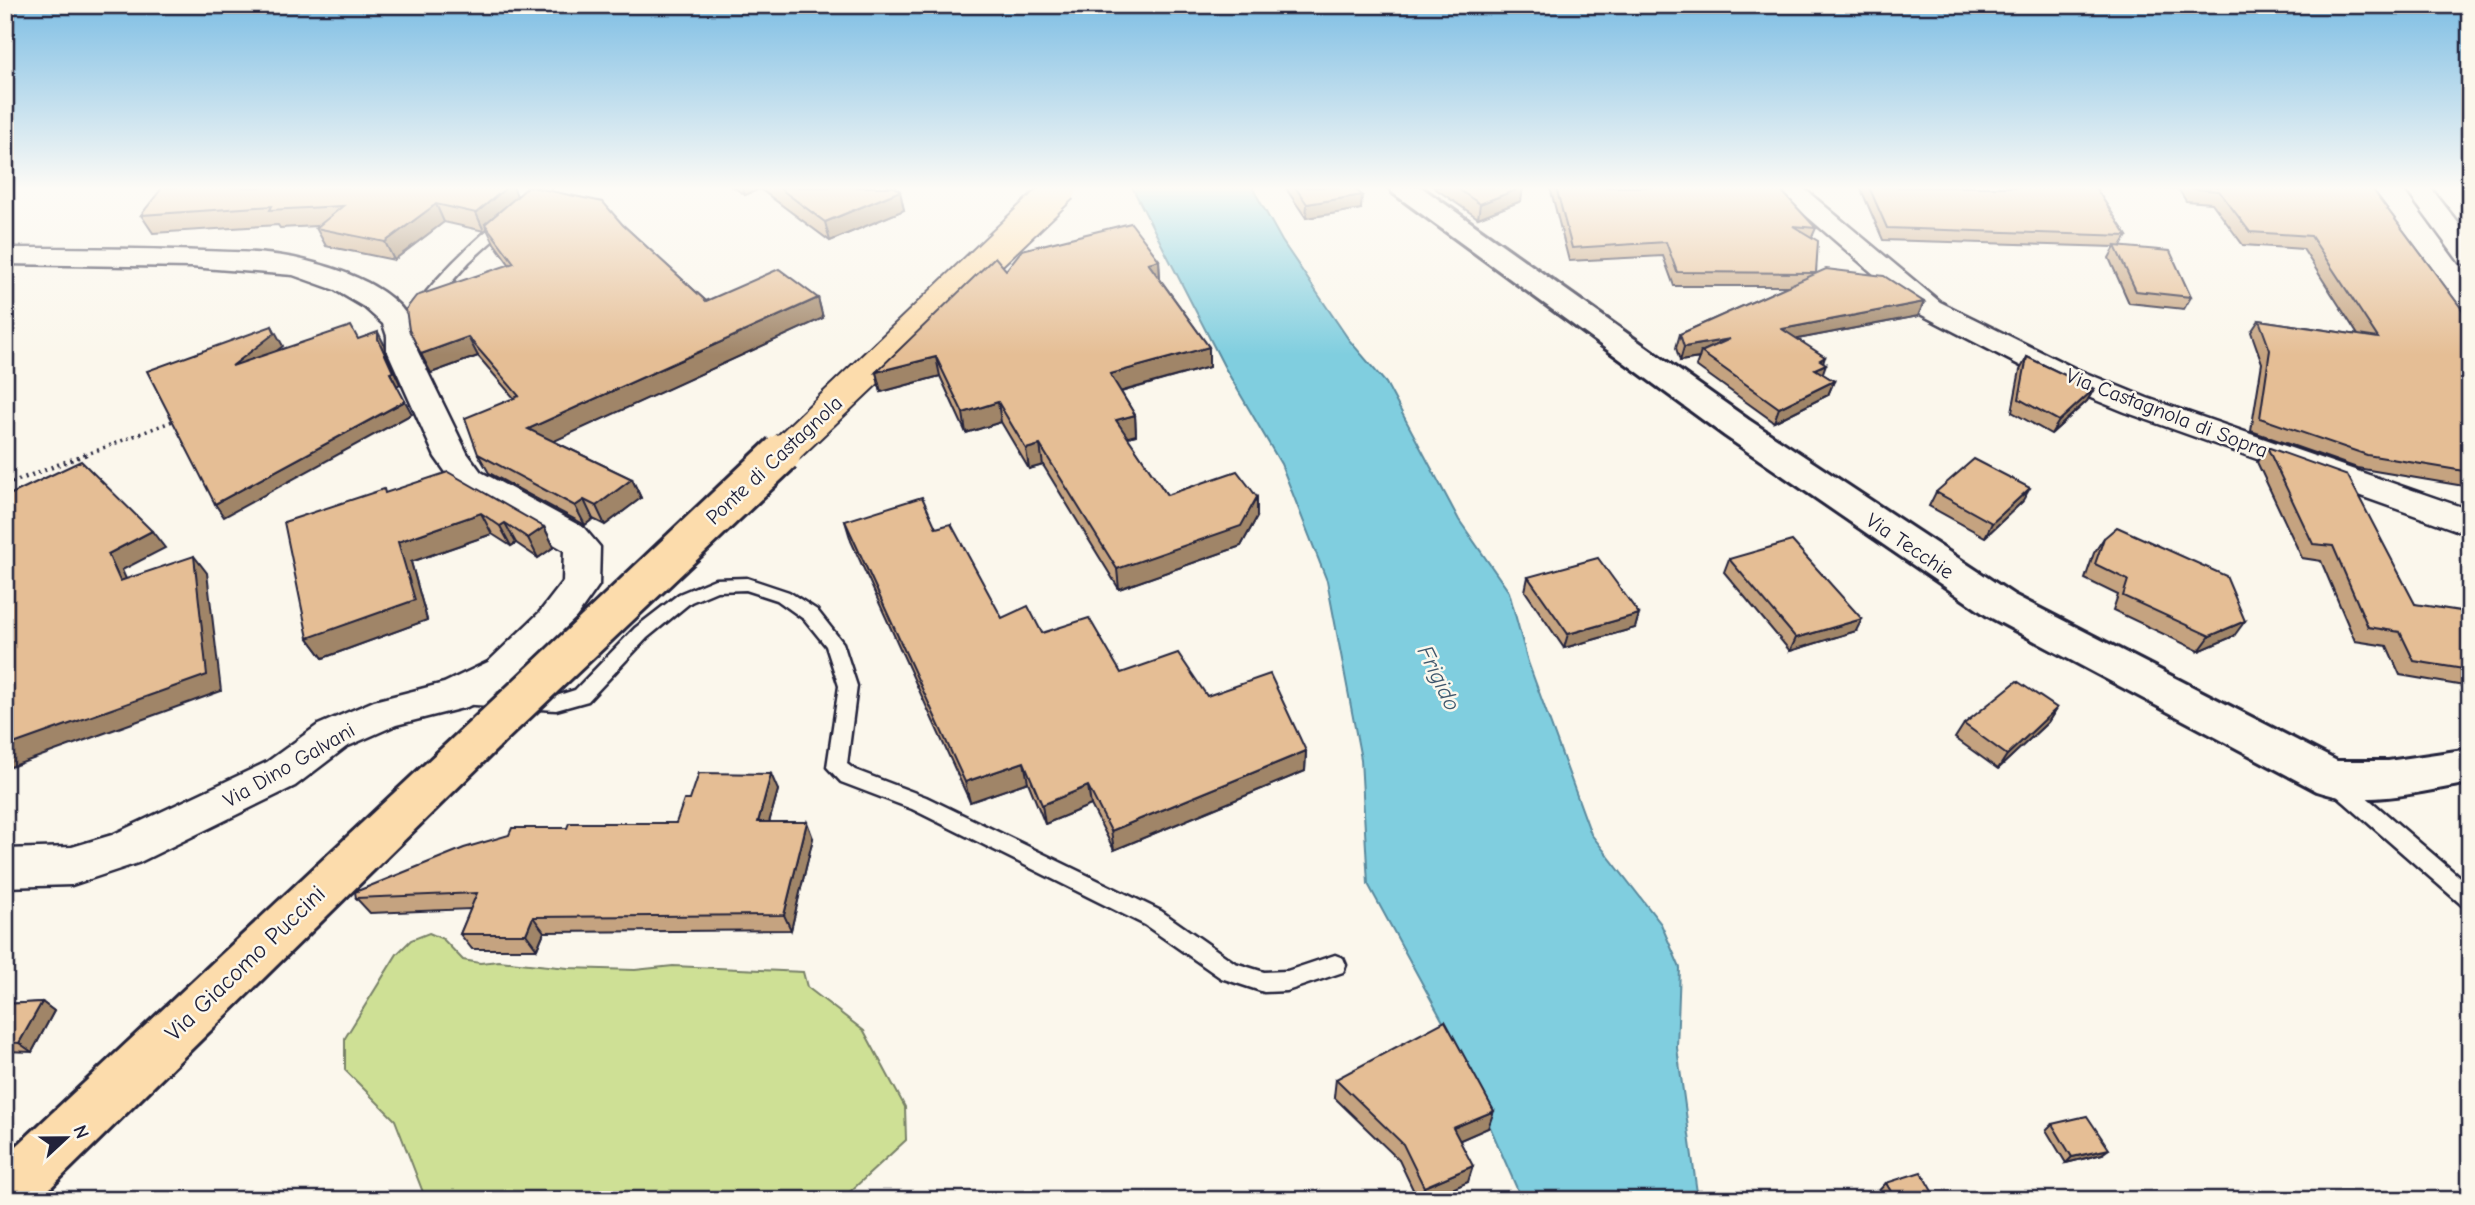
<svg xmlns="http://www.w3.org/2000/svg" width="2475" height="1205" font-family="'Comic Neue',sans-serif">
	<rect width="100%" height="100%" fill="#fbf7ec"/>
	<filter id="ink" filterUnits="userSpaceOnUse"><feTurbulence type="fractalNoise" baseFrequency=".0143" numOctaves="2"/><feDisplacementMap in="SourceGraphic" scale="14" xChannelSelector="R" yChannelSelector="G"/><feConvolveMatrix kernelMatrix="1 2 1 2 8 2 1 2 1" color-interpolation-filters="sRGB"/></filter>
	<g filter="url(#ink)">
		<polygon fill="#cee095" stroke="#788168" stroke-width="2" points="429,933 443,939 463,960 480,963 499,961 568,968 635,970 673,966 803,972 807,987 864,1031 905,1107 906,1140 841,1200 426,1200 395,1120 345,1070 345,1038 397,954 411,940"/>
		<polygon fill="#80cedf" stroke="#5a899d" stroke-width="2" points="1132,187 1252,187 1282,241 1349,340 1386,383 1459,520 1509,592 1528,662 1591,834 1661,924 1680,968 1677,1048 1698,1200 1522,1200 1447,1029 1368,884 1361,759 1327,581 1281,464 1225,368"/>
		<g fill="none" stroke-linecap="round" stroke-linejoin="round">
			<defs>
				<g id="service">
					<path d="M539 187H552L469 262 426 311H416L414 308C448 261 494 224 539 187Z"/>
					<polygon points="747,578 789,592 817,610 843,643 857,686 847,764 855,770 926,797 1161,911 1235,963 1264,972 1287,971 1335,955 1343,958 1346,965 1343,972 1287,991 1264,992 1221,978 1145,925 912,809 841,782 827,767 839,686 826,646 805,620 777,600 746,590 717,591 691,602 647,638 588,701 556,710 459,704 452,702 450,697 452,692 459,690 556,696 575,690 635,628 679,594 715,579"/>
					<polygon points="2335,774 2342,776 2470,886 2470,908 2463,906 2328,788 2325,782 2328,776"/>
				</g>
				<g id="minor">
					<polygon points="1773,187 1802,187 1940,302 2076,369 2147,398 2470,510 2470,535 2125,412 2054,383 1920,314"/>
					<polygon points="2404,187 2430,187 2470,238 2470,265 2460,263"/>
					<path d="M5 248C71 248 137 248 203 251 234 252 265 252 294 258 340 268 419 292 417 350L467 453 481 472 584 528 600 547 599 585 565 633 516 682 467 707 396 725 346 747 295 786 138 863 72 885 5 887V849L72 847 112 835 267 762 318 725 374 701 444 683 488 662 539 613 563 582 564 550 457 488 435 457 387 350V336L383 324 364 307 335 290 293 275 191 267 5 264Z"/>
				</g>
				<path id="tertiary" d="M1389 187H1421L1749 420 2014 595 2337 761H2388L2470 749V783C2422 791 2364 808 2317 791L1986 615 1725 436 1393 193Z"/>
				<polygon id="primary" points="486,716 501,721 507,733 501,745 38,1200 5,1200 5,1157 471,721"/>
			</defs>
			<use href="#service" stroke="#22223b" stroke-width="5"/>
			<use href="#minor" stroke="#22223b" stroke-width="5"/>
			<use href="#tertiary" stroke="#22223b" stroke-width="6"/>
			<use href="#primary" stroke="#22223b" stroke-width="6"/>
			<polyline stroke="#22223b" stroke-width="3.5" stroke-dasharray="2 4.5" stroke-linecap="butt" points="85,455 178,419"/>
			<polyline stroke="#22223b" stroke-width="4.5" stroke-dasharray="2 5" stroke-linecap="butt" points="5,485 89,453"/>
			<use href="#service" fill="#fbf7ec" fill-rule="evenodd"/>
			<use href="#minor" fill="#fbf7ec" fill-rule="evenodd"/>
			<use href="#tertiary" fill="#fbf7ec" fill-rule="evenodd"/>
			<use href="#primary" fill="#fcdcac" fill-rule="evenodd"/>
			<defs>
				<polyline id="primary-bridge-far1" points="780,455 1062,187"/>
				<polyline id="primary-bridge" points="486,733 782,453"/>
			</defs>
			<use href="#primary-bridge-far1" stroke="#22223b" stroke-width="35" stroke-linecap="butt"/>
			<use href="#primary-bridge" stroke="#22223b" stroke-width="44" stroke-linecap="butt"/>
			<use href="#primary-bridge-far1" stroke="#fcdcac" stroke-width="31"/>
			<use href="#primary-bridge" stroke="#fcdcac" stroke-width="38"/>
		</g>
		<g fill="#c5a380" stroke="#22223b" stroke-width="2">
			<polygon points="163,187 513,187 517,196 623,225 706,301 818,298 823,318 553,441 632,479 641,498 605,525 593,519 585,525 489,473 478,454 514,398 478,356 431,373 421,354 509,264 494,243 487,229 484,231 444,222 394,260 326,246 316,228 318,226 280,228 278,225 153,233 141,215"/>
			<polygon points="733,187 896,187 904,210 830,241 760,189 745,195"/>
			<polygon points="1285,187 1353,187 1361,209 1306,218"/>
			<polygon points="1433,187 1522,187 1521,201 1478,218"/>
			<polygon points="1550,187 1778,187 1816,228 1812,237 1816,273 1924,302 1918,316 1797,339 1823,363 1822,374 1834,381 1828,395 1774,422 1696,366 1699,358 1680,361 1676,348 1680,334 1788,286 1674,286 1663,256 1569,261"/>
			<polygon points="1860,187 2095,187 2127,236 2121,246 2191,297 2184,309 2129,303 2109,258 2115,247 1883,240"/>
			<polygon points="2137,187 2371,187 2470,320 2470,487 2357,468 2251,431 2262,363 2251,332 2259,320 2358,335 2303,249 2243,245 2212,203 2186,201 2179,190 2138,188"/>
			<polygon points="1159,260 1160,279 1209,347 1209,367 1121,392 1135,415 1136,435 1127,437 1167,495 1257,517 1241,546 1119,589 1043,465 1029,469 1001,422 966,433 940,376 881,392 876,372 1006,270"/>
			<polygon points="2027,357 2094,389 2087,401 2051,434 2012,412 2020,370"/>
			<polygon points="2267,447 2415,604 2470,632 2470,687 2400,675 2387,646 2355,641 2321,561 2302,558 2257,462"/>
			<polygon points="1936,492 2022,502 1985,537 1929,506"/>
			<polygon points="386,493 544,527 554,547 538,558 516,543 511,546 492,534 411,562 427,620 323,658 308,638"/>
			<polygon points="845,521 936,528 1002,618 1042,633 1121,673 1207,696 1306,751 1305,771 1114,850 1091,805 1045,824 1028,782 970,802 851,541"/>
			<polygon points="2104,538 2234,636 2199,651 2113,610 2118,595 2085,579 2094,553"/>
			<polygon points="1729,559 1856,631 1790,651 1724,572"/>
			<polygon points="1528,577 1639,614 1635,628 1564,648 1525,591"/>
			<polygon points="2057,708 2048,722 1998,769 1955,738 1964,724"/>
			<polygon points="778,790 769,822 813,838 791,930 544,932 537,949 472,949 460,934 471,909 370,913 356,898 567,828 676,823 690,800"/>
			<polygon points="2470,824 2470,840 2465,829"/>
			<polygon points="42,1002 54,1011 32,1052 5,1051 5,1004"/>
			<polygon points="1336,1079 1488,1128 1460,1140 1468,1182 1427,1200 1418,1200 1399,1160 1334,1097"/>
			<polygon points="2052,1124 2102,1154 2066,1163 2046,1130"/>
			<polygon points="1886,1183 1937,1200 1876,1200 1874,1196"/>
		</g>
		<g fill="#a08568" stroke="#22223b" stroke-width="2">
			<polygon points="507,187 513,187 519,201 485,224 487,229 484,231 476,213"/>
			<polygon points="742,187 759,187 760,189 745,195"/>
			<polygon points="1523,187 1521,201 1478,218 1480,204"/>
			<polygon points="900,191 904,210 830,241 825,222"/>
			<polygon points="1362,195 1361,209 1306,218 1307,204"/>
			<polygon points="436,204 444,222 394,260 385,242"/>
			<polygon points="1159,260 1160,280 1148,263"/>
			<polygon points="818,298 823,318 537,449 528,429"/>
			<polygon points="1924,302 1918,316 1777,343 1782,329"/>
			<polygon points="272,326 283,346 240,379 232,366"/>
			<polygon points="378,332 384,344 385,351 400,384 397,386 390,373 378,339"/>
			<polygon points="468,337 478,356 431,373 421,354"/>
			<polygon points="1730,339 1701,352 1699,358 1680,361 1684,347"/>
			<polygon points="1209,347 1209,367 1112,394 1110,374"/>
			<polygon points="936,357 940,376 881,392 876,372"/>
			<polygon points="1825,357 1822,366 1826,364 1821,378 1810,383 1820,360"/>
			<polygon points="1834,381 1828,395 1774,422 1779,408"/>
			<polygon points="2094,389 2087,401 2051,434 2059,421"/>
			<polygon points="405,401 412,414 224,517 215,504"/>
			<polygon points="998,402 1001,422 966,433 963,413"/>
			<polygon points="1135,415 1136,435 1117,440 1116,420"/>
			<polygon points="1040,445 1043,465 1029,469 1026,449"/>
			<polygon points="632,479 641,498 605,525 596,506"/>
			<polygon points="2030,488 2022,502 1985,537 1992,523"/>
			<polygon points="1257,497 1257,517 1241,546 1119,589 1117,569"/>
			<polygon points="584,500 593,519 585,525 575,506"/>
			<polygon points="481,513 492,534 411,562 427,620 323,658 308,638 398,542"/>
			<polygon points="505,523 516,543 511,546 500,526"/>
			<polygon points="544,527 554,547 538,558 528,538"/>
			<polygon points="152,531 165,548 122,570 134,597 120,581 108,554"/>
			<polygon points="194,556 207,573 221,691 5,769 5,747"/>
			<polygon points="1639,614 1635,628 1564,648 1568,634"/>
			<polygon points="1862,619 1856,631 1790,651 1796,638"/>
			<polygon points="2245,621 2234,636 2199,651 2210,636"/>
			<polygon points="2057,708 2048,722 1998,769 2007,755"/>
			<polygon points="1306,751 1305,771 1114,850 1111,831"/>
			<polygon points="1024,762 1028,782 970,802 965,782"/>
			<polygon points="771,774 778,790 765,837 758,822"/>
			<polygon points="1088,786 1091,805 1045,824 1042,805"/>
			<polygon points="807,822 813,838 791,930 784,915"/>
			<polygon points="533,917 544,932 537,949 526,934"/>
			<polygon points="42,1002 54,1011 32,1052 19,1043"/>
			<polygon points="1494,1111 1488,1128 1449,1145 1453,1128"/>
			<polygon points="2109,1149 2102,1154 2066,1163 2072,1157"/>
			<polygon points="1473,1166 1468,1182 1427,1200 1420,1200 1424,1187"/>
		</g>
		<g fill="#e5be95" stroke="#22223b" stroke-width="2">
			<polygon points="163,187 507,187 476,213 436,204 385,242 316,228 343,206 270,210 272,206 141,215"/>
			<polygon points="528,187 532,187 603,202 623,225 706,301 779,269 818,298 528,429 632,479 596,506 584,500 575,506 478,454 465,418 519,396 468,337 421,354 409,330 406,309 416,296 514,263 485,224"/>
			<polygon points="778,187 895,187 900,191 825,222"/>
			<polygon points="1295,187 1353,187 1362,195 1307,204"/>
			<polygon points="1455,187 1523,187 1480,204"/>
			<polygon points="1556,187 1778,187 1816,228 1793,226 1818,241 1816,273 1677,272 1666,242 1572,248"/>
			<polygon points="1869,187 2095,187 2127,236 1887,228"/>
			<polygon points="2191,187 2371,187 2470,320 2470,472 2367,455 2260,418 2270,350 2259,320 2378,338 2311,236 2250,232 2219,191 2193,189"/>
			<polygon points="1131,223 1159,260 1148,263 1209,347 1110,374 1135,415 1116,420 1167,495 1237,471 1257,497 1241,526 1117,569 1040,445 1026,449 998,402 963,413 936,357 876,372 995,257 1006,270 1022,250"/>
			<polygon points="2115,246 2170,251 2191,297 2136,291"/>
			<polygon points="1826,269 1884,276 1924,302 1782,329 1825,357 1820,360 1826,364 1815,369 1834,381 1779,408 1701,352 1730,339 1684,347 1680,334"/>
			<polygon points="272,326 275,333 232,366 351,326 358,339 378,332 378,339 393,372 390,373 405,401 215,504 147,371"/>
			<polygon points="2027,357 2094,389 2059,421 2019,399"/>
			<polygon points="2267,447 2348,476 2415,604 2460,611 2470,632 2470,670 2414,661 2400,632 2368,627 2333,546 2313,544"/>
			<polygon points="1974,459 2030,488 1992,523 1936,492"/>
			<polygon points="81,461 152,531 108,554 120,581 194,556 207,675 5,747 5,497"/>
			<polygon points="448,472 544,527 528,538 505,523 500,526 481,513 398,542 415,600 308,638 284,522 384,489 385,493"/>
			<polygon points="922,497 936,528 951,524 1002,618 1028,606 1042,633 1089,618 1121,673 1178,653 1207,696 1270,674 1306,751 1111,831 1088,786 1042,805 1024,762 965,782 845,521"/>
			<polygon points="2117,527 2226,576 2245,621 2210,636 2123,596 2128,580 2095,564 2104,538"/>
			<polygon points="1792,541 1862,619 1796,638 1729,559"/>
			<polygon points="1598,558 1639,614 1568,634 1528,577"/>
			<polygon points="2017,681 2057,708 2007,755 1964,724"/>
			<polygon points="699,773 771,774 758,822 807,822 784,915 533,917 526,934 460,934 477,893 356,898 355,892 464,848 509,835 512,828 567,828 569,823 676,823 684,800 690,800"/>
			<polygon points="42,1002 19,1043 5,1042 5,1004"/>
			<polygon points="1445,1021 1494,1111 1453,1128 1473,1166 1424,1187 1403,1144 1336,1079"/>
			<polygon points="2087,1116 2109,1149 2072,1157 2052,1124"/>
			<polygon points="1921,1172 1937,1200 1896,1200 1886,1183"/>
		</g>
	</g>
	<linearGradient id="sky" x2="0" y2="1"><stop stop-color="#7ebee4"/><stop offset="0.53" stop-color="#fdfbf6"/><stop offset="1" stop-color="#fdfbf6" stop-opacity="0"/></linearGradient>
	<rect width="2475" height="355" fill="url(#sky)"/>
	<g text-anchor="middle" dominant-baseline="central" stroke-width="5" stroke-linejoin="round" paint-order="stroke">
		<g font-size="21" fill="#22223b" stroke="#fbf7ec">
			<text transform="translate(2167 413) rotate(21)">Via Castagnola di Sopra</text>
			<text transform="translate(774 460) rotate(-43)">Ponte di Castagnola</text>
			<text transform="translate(1910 546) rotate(34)">Via Tecchie</text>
			<text transform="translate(289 765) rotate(-30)">Via Dino Galvani</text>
		</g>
		<g font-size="23" font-style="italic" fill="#3e566c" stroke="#fbf7ec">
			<text transform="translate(1439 678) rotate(64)">Frigido</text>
		</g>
		<g font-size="24" fill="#22223b" stroke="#fbf7ec">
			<text transform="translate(245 963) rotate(-44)">Via Giacomo Puccini</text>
		</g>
	</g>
	<rect width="2475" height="1205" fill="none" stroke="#fbf7ec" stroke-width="28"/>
	<rect x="14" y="14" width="2447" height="1177" fill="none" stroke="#22223b" stroke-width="2.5" filter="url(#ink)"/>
	<g transform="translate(66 1138) rotate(68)" stroke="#fbf7ec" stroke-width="5" paint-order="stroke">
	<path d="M0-5L12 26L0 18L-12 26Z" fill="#22223b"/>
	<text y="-10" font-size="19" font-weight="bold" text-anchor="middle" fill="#22223b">N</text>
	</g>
</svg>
